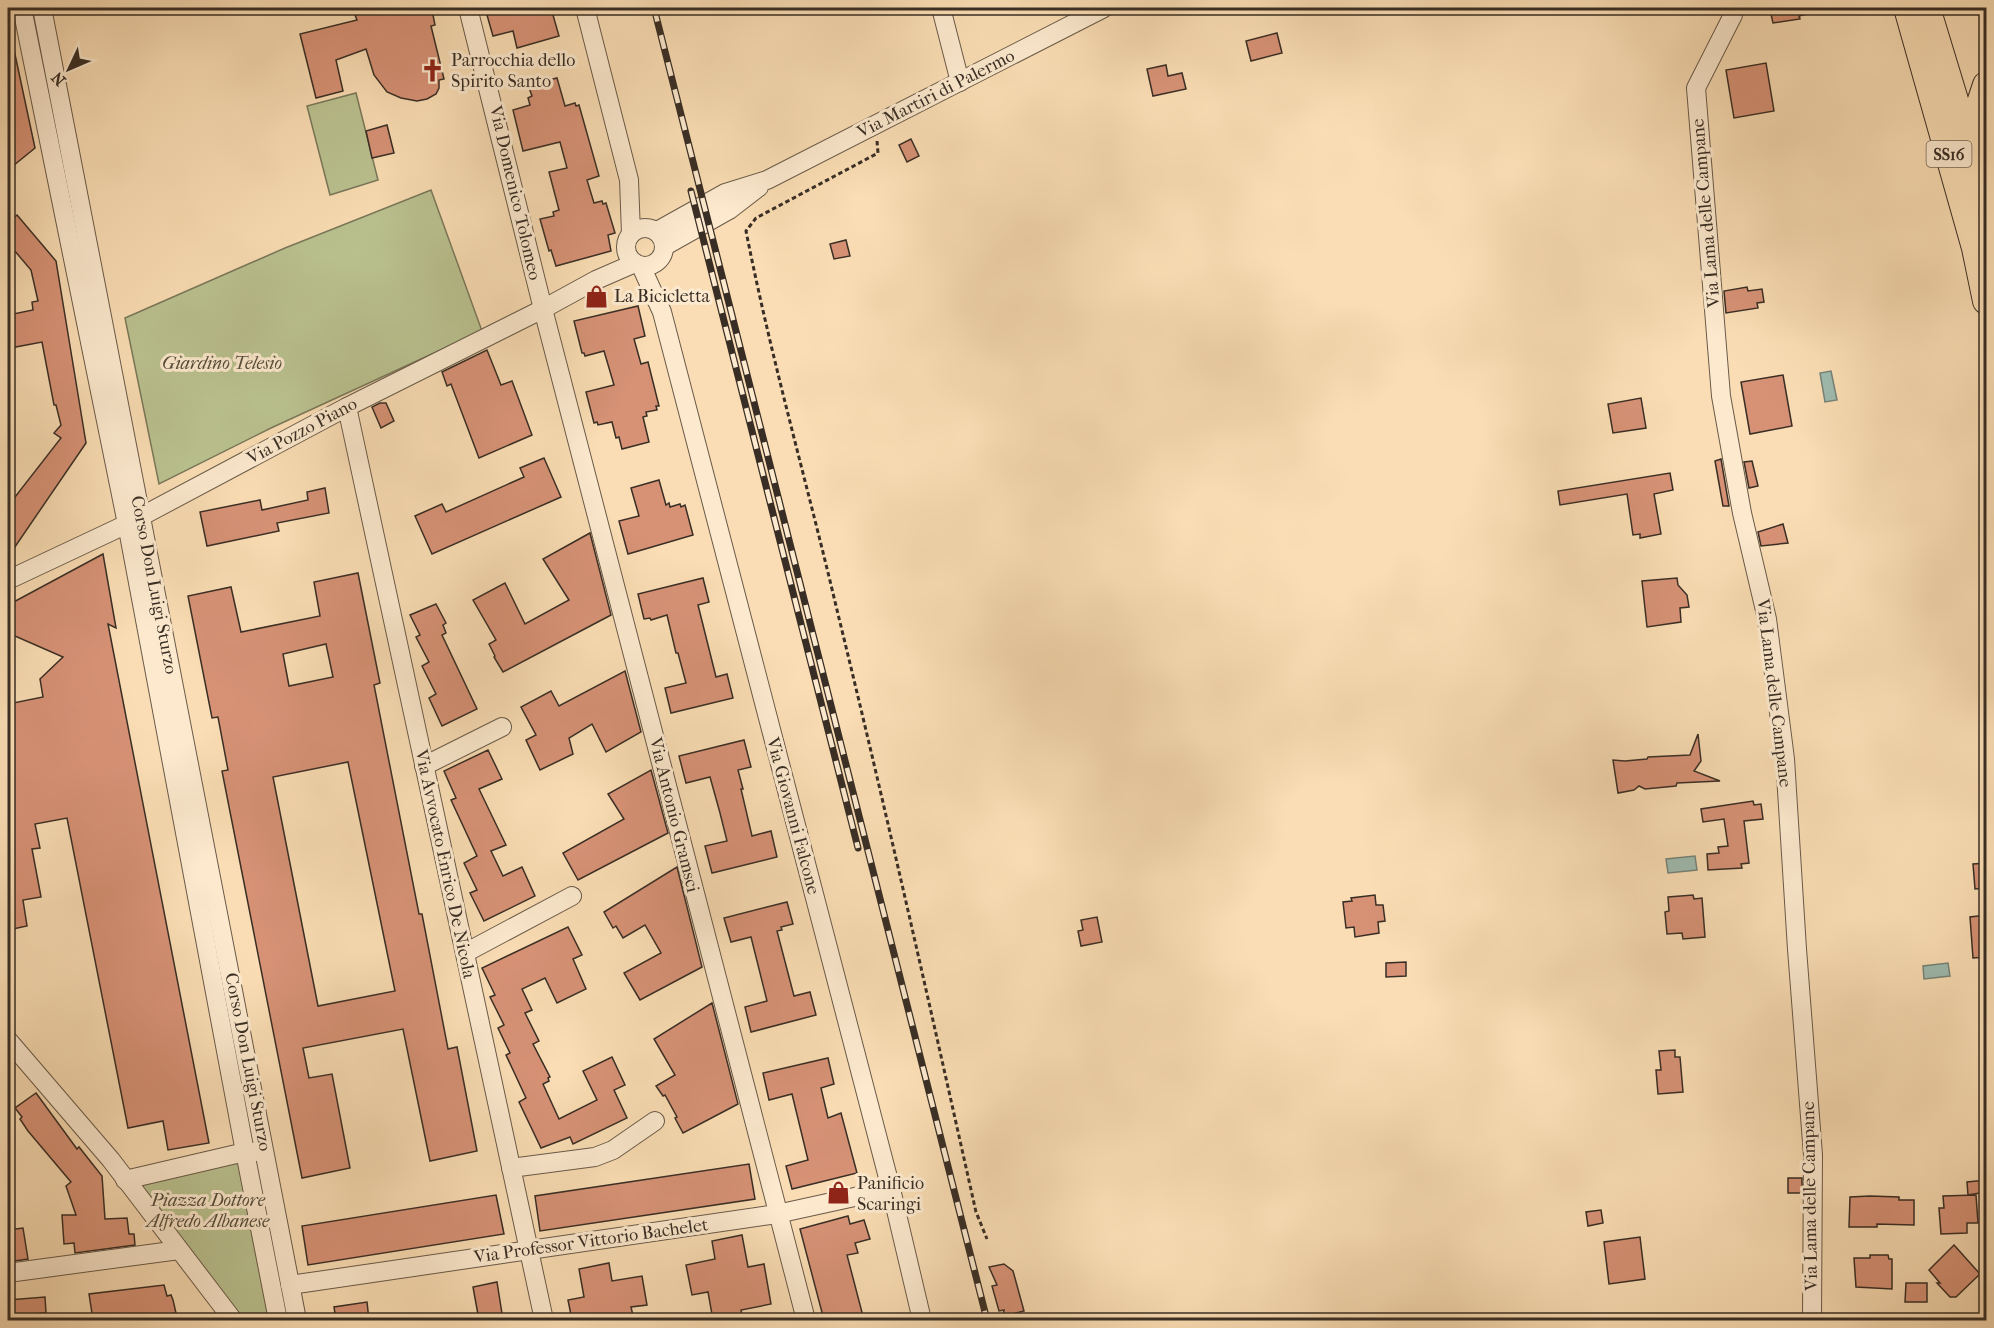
<svg xmlns="http://www.w3.org/2000/svg" width="1994" height="1328" font-family="'IM FELL French Canon',serif">
	<rect width="100%" height="100%" fill="#faddb4"/>
	<filter id="stains"><feTurbulence type="fractalNoise" baseFrequency=".00333" numOctaves="4"/><feColorMatrix values="0 0 0 0 .2 0 0 0 0 .09 0 0 0 0 .02 0 0 0 .5 -.17"/></filter>
	<radialGradient id="worn" r=".72"><stop offset=".6" stop-color="#630" stop-opacity="0"/><stop offset="1" stop-color="#630" stop-opacity=".3"/></radialGradient>
	<g fill="#bac290" stroke="#7a785a" stroke-width="1.5">
		<polygon points="356,93 378,180 330,195 307,106"/>
		<polygon points="431,190 482,331 271,428 159,484 125,318 285,248"/>
		<polygon points="241,1159 273,1320 241,1320 135,1183"/>
	</g>
	<g fill="#9ebbaf" stroke="#768378" stroke-width="1.5">
		<polygon points="1831,371 1837,400 1825,402 1820,373"/>
		<polygon points="1695,856 1697,870 1668,873 1666,859"/>
		<polygon points="1948,963 1950,976 1924,979 1923,966"/>
	</g>
	<g fill="#d79276" stroke="#392e25" stroke-width="1.5" fill-rule="evenodd">
		<polygon points="381,8 423,8 433,15 435,25 431,26 444,79 439,80 439,88 436,94 427,99 417,101 401,98 387,92 374,75 366,49 336,60 343,91 316,98 300,34 357,20 355,15"/>
		<polygon points="485,8 551,8 559,36 517,48 513,31 493,36"/>
		<polygon points="1780,8 1815,8 1816,12 1799,16 1800,19 1773,23 1770,10"/>
		<polygon points="1277,33 1282,53 1251,61 1246,41"/>
		<polygon points="13,45 35,148 8,170 8,46"/>
		<polygon points="1766,63 1774,111 1734,118 1726,70"/>
		<polygon points="1166,65 1168,76 1182,73 1186,89 1153,96 1147,69"/>
		<polygon points="557,78 565,106 575,103 576,106 579,105 599,176 587,180 594,203 602,201 603,204 606,203 615,233 608,235 611,251 556,266 551,250 549,251 540,219 554,216 553,212 559,210 549,172 567,168 560,142 523,151 513,110 530,105 528,98 532,96 528,85"/>
		<polygon points="387,125 394,153 372,158 366,131"/>
		<polygon points="911,139 919,156 907,162 899,145"/>
		<polygon points="17,215 56,261 86,443 8,557 8,506 61,438 54,433 61,425 56,405 54,405 42,342 10,348 8,332 8,315 33,310 32,302 38,301 31,270 8,243 8,223"/>
		<polygon points="846,240 850,256 834,259 830,244"/>
		<polygon points="1747,287 1748,291 1762,289 1764,302 1757,303 1758,308 1726,313 1724,291"/>
		<polygon points="638,306 645,336 634,339 641,364 648,362 659,406 656,406 657,410 646,412 647,416 643,417 649,442 622,449 619,437 616,438 612,422 598,425 597,422 594,423 586,392 614,385 604,351 585,356 584,353 582,353 574,321"/>
		<polygon points="487,350 501,385 512,381 532,435 479,458 451,384 447,386 442,372"/>
		<polygon points="1783,375 1792,426 1750,434 1741,382"/>
		<polygon points="1641,398 1646,428 1613,433 1608,404"/>
		<polygon points="380,403 386,403 394,421 381,428 372,407"/>
		<polygon points="544,458 561,497 432,554 415,516 442,504 446,512 524,477 520,468"/>
		<polygon points="1721,459 1729,506 1723,506 1715,461"/>
		<polygon points="1752,461 1758,486 1749,488 1744,462"/>
		<polygon points="1670,473 1673,490 1654,494 1661,534 1640,538 1640,534 1633,535 1627,494 1560,505 1558,491"/>
		<polygon points="659,480 666,505 669,503 670,507 680,504 681,507 685,505 693,535 628,554 619,521 639,516 631,488"/>
		<polygon points="325,488 329,513 277,523 279,531 207,546 200,512 260,500 262,510 308,500 307,492"/>
		<polygon points="1783,524 1788,543 1761,546 1758,532"/>
		<polygon points="590,533 611,615 503,672 494,657 495,656 489,644 496,640 473,600 505,583 525,624 569,600 543,559"/>
		<polygon points="103,554 116,628 108,624 209,1143 168,1150 163,1121 128,1128 67,818 35,824 40,848 32,849 41,897 23,900 27,926 8,930 8,805 11,804 8,784 8,704 43,697 40,679 63,657 8,633 8,605"/>
		<path d="M358 573 380 683 374 685 419 914H422L448 1049 457 1047 477 1151 430 1161 403 1029 303 1048 309 1078 332 1074 350 1168 302 1178 222 771 228 770 218 717 212 718 188 596 231 587 241 632 320 616 314 582ZM326 644 333 677 289 686 283 654ZM348 762 395 991 318 1006 273 777Z"/>
		<polygon points="703,578 709,602 698,605 716,677 727,674 733,698 671,713 665,688 686,683 678,653 676,653 667,615 651,620 650,618 644,619 638,594"/>
		<polygon points="1677,578 1678,585 1687,595 1689,607 1680,608 1681,622 1647,627 1642,581"/>
		<polygon points="436,604 446,623 443,625 446,633 442,635 477,709 442,726 429,698 436,694 422,666 429,662 416,637 420,635 410,615"/>
		<polygon points="625,671 641,732 606,752 592,724 569,738 573,754 540,770 526,740 536,735 521,707 551,691 559,706"/>
		<polygon points="1698,734 1701,761 1694,771 1720,781 1677,783 1676,786 1645,789 1639,786 1634,790 1618,793 1613,760 1625,761 1647,759 1648,757 1690,755"/>
		<polygon points="744,740 751,767 738,770 743,789 741,789 752,836 771,831 777,857 712,873 705,846 727,841 720,813 710,777 686,783 679,756"/>
		<polygon points="488,750 502,779 479,789 506,845 491,851 503,876 522,867 535,896 484,921 470,893 477,890 464,863 477,856 451,800 456,798 444,771"/>
		<polygon points="651,770 668,833 578,880 563,853 624,819 608,794"/>
		<polygon points="1753,801 1754,805 1761,804 1763,819 1744,821 1749,863 1741,864 1742,868 1708,870 1707,854 1719,853 1718,847 1728,846 1724,819 1703,822 1701,809"/>
		<polygon points="1986,863 1986,888 1975,889 1973,864"/>
		<polygon points="677,867 702,967 640,1000 624,973 661,953 645,925 623,938 616,926 613,928 604,912"/>
		<polygon points="1375,895 1376,905 1383,905 1385,921 1378,922 1379,933 1355,937 1354,927 1346,928 1343,902 1352,901 1351,898"/>
		<polygon points="1693,895 1694,899 1702,898 1705,937 1683,939 1682,933 1667,934 1665,912 1669,911 1668,897"/>
		<polygon points="787,902 793,924 781,927 782,930 777,931 794,996 810,992 816,1015 751,1032 745,1007 767,1001 751,937 731,942 724,918"/>
		<polygon points="1986,915 1986,957 1973,958 1970,917"/>
		<polygon points="1097,917 1102,942 1081,946 1078,931 1083,930 1081,920"/>
		<polygon points="568,927 582,955 573,959 586,989 557,1003 545,978 522,989 532,1010 525,1013 539,1041 533,1044 550,1077 548,1078 549,1081 543,1084 559,1119 597,1100 583,1071 612,1057 625,1085 614,1090 627,1118 573,1144 570,1137 541,1148 519,1102 526,1098 506,1055 510,1053 498,1028 504,1025 490,997 495,995 482,968"/>
		<polygon points="1406,962 1406,976 1386,977 1386,963"/>
		<polygon points="712,1003 738,1104 683,1133 675,1118 677,1117 665,1095 663,1096 656,1086 675,1075 654,1039"/>
		<polygon points="1675,1050 1675,1057 1680,1057 1683,1092 1658,1094 1656,1070 1661,1070 1659,1051"/>
		<polygon points="828,1058 834,1084 821,1088 828,1118 841,1113 857,1173 792,1189 786,1166 808,1160 792,1094 769,1100 763,1073"/>
		<polygon points="36,1093 77,1149 79,1147 102,1176 105,1219 127,1218 129,1234 134,1234 135,1245 75,1253 74,1243 64,1244 62,1215 76,1215 66,1186 71,1182 28,1131 20,1119 22,1117 15,1108"/>
		<polygon points="749,1164 755,1199 540,1231 535,1196"/>
		<rect x="1788" y="1178" width="14" height="15"/>
		<polygon points="1986,1180 1986,1192 1968,1195 1967,1182"/>
		<polygon points="496,1195 504,1234 308,1265 302,1226"/>
		<polygon points="1976,1195 1978,1223 1967,1223 1967,1233 1941,1234 1939,1208 1944,1208 1943,1196"/>
		<polygon points="1870,1196 1899,1197 1899,1200 1914,1200 1914,1225 1877,1224 1877,1227 1849,1227 1850,1197"/>
		<polygon points="1601,1210 1603,1223 1588,1226 1586,1212"/>
		<polygon points="848,1216 850,1224 864,1220 870,1239 855,1243 858,1253 847,1255 864,1320 824,1320 800,1229"/>
		<polygon points="23,1228 28,1259 8,1262 8,1230"/>
		<polygon points="742,1235 748,1267 764,1264 771,1304 741,1310 743,1320 713,1320 708,1292 692,1295 686,1265 715,1259 712,1241"/>
		<polygon points="1640,1237 1645,1279 1609,1284 1604,1242"/>
		<polygon points="1954,1245 1980,1274 1956,1297 1950,1297 1937,1283 1940,1283 1929,1270"/>
		<polygon points="1870,1255 1888,1255 1889,1259 1892,1259 1892,1289 1856,1287 1854,1258 1870,1258"/>
		<polygon points="609,1263 612,1281 642,1276 647,1305 631,1307 634,1320 572,1320 568,1300 584,1297 579,1269"/>
		<polygon points="1004,1264 1013,1271 1024,1311 1003,1316 1004,1310 999,1311 992,1286 997,1285 989,1267"/>
		<polygon points="497,1282 503,1320 479,1320 473,1287"/>
		<polygon points="1906,1283 1927,1283 1927,1302 1905,1302"/>
		<polygon points="164,1285 167,1296 171,1295 173,1300 176,1313 120,1320 93,1320 89,1294"/>
		<polygon points="45,1297 46,1313 40,1313 40,1320 8,1320 8,1300"/>
		<polygon points="367,1302 369,1320 336,1320 334,1307"/>
	</g>
	<g fill="none" stroke-linecap="round" stroke-linejoin="round">
		<defs>
			<g id="minor">
				<polyline points="22,8 127,524 245,1152 278,1320"/>
				<polyline points="42,8 297,1320"/>
				<polyline points="468,8 543,309 806,1320"/>
				<polyline points="585,8 629,180 631,234"/>
				<polyline points="941,8 960,82"/>
				<polyline points="1732,8 1733,15 1696,88 1721,396 1742,513 1767,619 1785,759 1797,949 1813,1155 1812,1320"/>
				<circle cx="645" cy="247" r="19"/>
				<polyline points="657,231 725,193 767,180 1104,8"/>
				<polyline points="665,246 729,210 759,187"/>
				<polyline points="641,266 662,312 891,1189 922,1320"/>
				<polyline points="347,407 544,1320"/>
				<polyline points="8,580 127,524 347,407 543,309 596,280 635,263"/>
				<polyline points="424,766 502,727"/>
				<polyline points="465,953 572,896"/>
				<polyline points="8,1040 111,1160 233,1320"/>
				<polyline points="511,1168 595,1157 613,1150 655,1121"/>
				<polyline points="125,1180 245,1152 257,1152"/>
				<polyline points="8,1273 179,1250"/>
				<polyline points="290,1285 777,1214 891,1189"/>
			</g>
			<g id="highway">
				<polyline points="1907,8 1975,248 1986,301"/>
				<polyline points="1927,8 1986,202"/>
				<polyline points="1984,153 1978,109 1986,85"/>
			</g>
		</defs>
		<use href="#minor" stroke="#695a49" stroke-width="20"/>
		<use href="#highway" stroke="#392e25" stroke-width="28"/>
		<g stroke="#392e25" stroke-width="3" stroke-dasharray="4.5 3" stroke-linecap="butt">
			<polyline points="1120,12 1130,8"/>
			<path d="M877 141 878 153 756 218 746 231C771 358 807 483 837 610 886 810 931 1011 976 1212L987 1239"/>
		</g>
		<use href="#minor" stroke="#fce9ce" stroke-width="18"/>
		<use href="#highway" stroke="#faddb4" stroke-width="26"/>
		<defs>
			<g id="rail">
				<polyline points="654,8 987,1320"/>
				<polyline points="691,191 858,848"/>
			</g>
		</defs>
		<use href="#rail" stroke="#392e25" stroke-width="7"/>
		<use href="#rail" stroke="#fce9ce" stroke-width="4.5" stroke-dasharray="14" stroke-linecap="butt"/>
	</g>
	<defs>
		<symbol id="church-bare" viewBox="-9 -9 18 18"><path d="M-1.2-6h2.4v3.5h3.3v2.4h-3.3V6h-2.4V-.1h-3.3v-2.4h3.3Z" fill="#8f2418" stroke="#fce9ce" stroke-width="2.5" paint-order="stroke"/></symbol>
		<symbol id="shop-bare" viewBox="-9 -9 18 18"><path d="M-5-2.5h2.3a2.7 3.5 0 0 1 5.4 0H5L5.5 6h-11ZM-1.5-2.5h3a1.5 2.3 0 0 0-3 0Z" fill="#8f2418" stroke="#fce9ce" stroke-width="2.5" paint-order="stroke"/></symbol>
	</defs>
	<g fill-rule="evenodd">
		<use href="#church-bare" x="416" y="54" width="33" height="33"/>
		<use href="#shop-bare" x="580" y="280" width="33" height="33"/>
		<use href="#shop-bare" x="822" y="1176" width="33" height="33"/>
	</g>
	<g text-anchor="middle" dominant-baseline="central" stroke-width="6" stroke-linejoin="round" paint-order="stroke">
		<rect fill="#fce9ce" stroke="#746658" stroke-width="1.5" x="1926.5" y="141" width="45" height="26" rx="4.5"/>
		<g font-size="16" font-weight="bold" fill="#392e25">
			<text x="1949" y="154">SS16</text>
		</g>
		<g font-size="18" fill="#392e25" stroke="#fce9ce" text-anchor="start">
			<text x="451" y="60">Parrocchia dello<tspan x="451" dy="21">Spirito Santo</tspan></text>
			<text x="614" y="296">La Bicicletta</text>
			<text x="857" y="1183">Panificio<tspan x="857" dy="21">Scaringi</tspan></text>
		</g>
		<g font-size="18" fill="#392e25" stroke="#fce9ce">
			<text transform="translate(936 94) rotate(-27)">Via Martiri di Palermo</text>
			<text transform="translate(515 193) rotate(77)">Via Domenico Tolomeo</text>
			<text transform="translate(1706 213) rotate(-95)">Via Lama delle Campane</text>
			<text transform="translate(302 431) rotate(-28)">Via Pozzo Piano</text>
			<text transform="translate(154 585) rotate(79)">Corso Don Luigi Sturzo</text>
			<text transform="translate(1774 693) rotate(83)">Via Lama delle Campane</text>
			<text transform="translate(674 815) rotate(76)">Via Antonio Gramsci</text>
			<text transform="translate(793 816) rotate(75)">Via Giovanni Falcone</text>
			<text transform="translate(445 864) rotate(78)">Via Avvocato Enrico De Nicola</text>
			<text transform="translate(248 1062) rotate(79)">Corso Don Luigi Sturzo</text>
			<text transform="translate(1810 1196) rotate(-91)">Via Lama delle Campane</text>
			<text transform="translate(591 1241) rotate(-8)">Via Professor Vittorio Bachelet</text>
		</g>
		<g font-size="18" font-style="italic" fill="#534c3a" stroke="#fce9ce">
			<text x="222" y="363">Giardino Telesio</text>
			<text x="208" y="1200">Piazza Dottore<tspan x="208" dy="21">Alfredo Albanese</tspan></text>
		</g>
	</g>
	<rect width="1994" height="1328" fill="none" stroke="#faddb4" stroke-width="30"/>
	<rect x="9" y="9" width="1976" height="1310" fill="none" stroke="#392e25" stroke-width="3"/>
	<rect x="15" y="15" width="1964" height="1298" fill="none" stroke="#392e25" stroke-width="1.5"/>
	<g transform="translate(69 69) rotate(226)" stroke="#fce9ce" stroke-width="4.5" paint-order="stroke">
	<path d="M0-4.5L10 22L0 15L-10 22Z" fill="#392e25"/>
	<text y="-9" font-size="16" font-weight="bold" text-anchor="middle" fill="#392e25">N</text>
	</g>
	<rect width="100%" height="100%" filter="url(#stains)"/>
	<rect width="100%" height="100%" fill="url(#worn)"/>
</svg>
